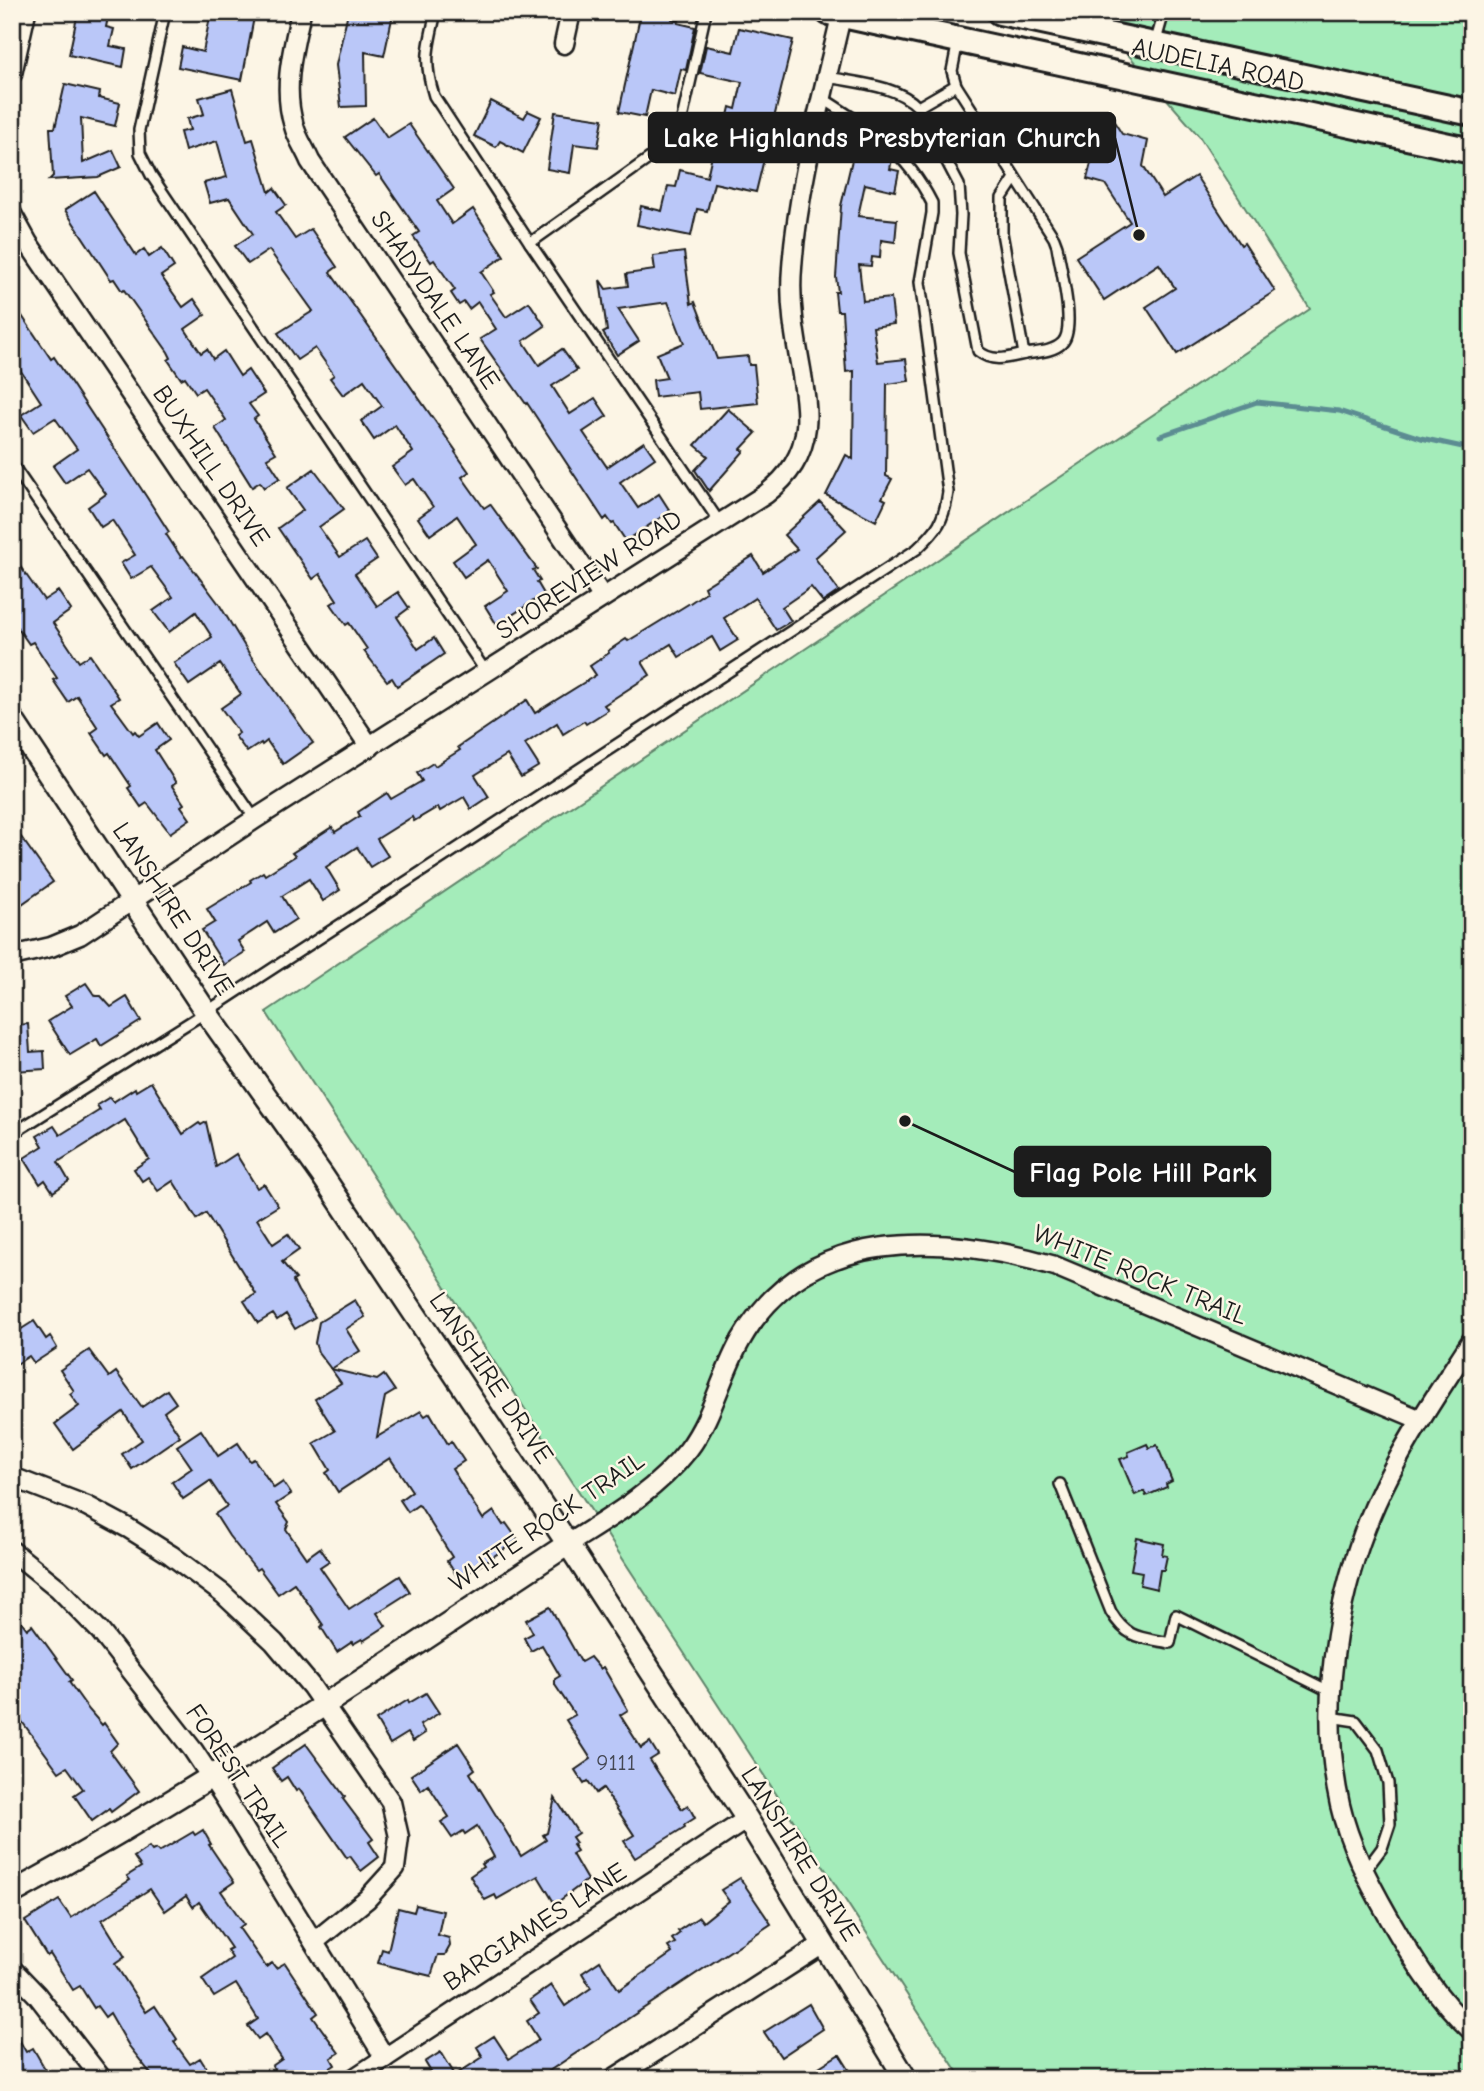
<svg xmlns="http://www.w3.org/2000/svg" width="1484" height="2091" font-family="'Comic Neue',sans-serif">
	<rect width="100%" height="100%" fill="#fcf5e5"/>
	<filter id="ink" filterUnits="userSpaceOnUse"><feTurbulence type="fractalNoise" baseFrequency=".0143" numOctaves="2"/><feDisplacementMap in="SourceGraphic" scale="14" xChannelSelector="R" yChannelSelector="G"/><feConvolveMatrix kernelMatrix="1 2 1 2 8 2 1 2 1" color-interpolation-filters="sRGB"/></filter>
	<g filter="url(#ink)">
		<polygon fill="#a4ecba" stroke="#60846b" stroke-width="2" points="1091,12 1472,12 1472,2079 962,2079 266,1012 1310,309 1199,136"/>
		<g fill="none" stroke-linecap="round" stroke-linejoin="round">
			<polyline stroke="#5c8c92" stroke-width="5" points="1160,436 1257,402 1339,411 1421,438 1472,449"/>
		</g>
		<g fill="#bac7f8" stroke="#1c1c1c" stroke-width="2">
			<polygon points="78,12 109,12 106,27 114,29 110,46 126,49 123,67 69,55"/>
			<polygon points="211,12 255,12 242,80 178,67 182,47 203,52"/>
			<polygon points="348,12 393,14 384,56 365,52 366,106 341,107 336,65"/>
			<polygon points="641,12 672,15 672,19 679,21 678,23 695,27 686,70 681,69 675,96 651,90 645,117 619,112"/>
			<polygon points="739,28 793,40 756,192 714,183 707,211 697,209 691,236 637,225 641,206 662,211 668,186 676,187 680,170 707,177 715,141 722,142 730,107 736,109 742,82 700,73 706,46 733,52"/>
			<polygon points="65,84 100,92 99,98 120,103 115,126 81,118 83,163 113,150 121,167 98,177 49,180 53,176 50,128 55,128"/>
			<polygon points="232,89 247,141 253,139 269,192 274,188 286,205 276,212 295,239 311,229 337,267 330,272 456,451 455,452 469,472 462,477 484,508 490,504 537,569 533,570 540,581 537,582 544,594 497,625 485,606 508,591 488,560 464,577 453,561 476,544 457,516 430,535 418,518 433,507 414,479 405,485 392,467 413,452 395,425 374,440 361,421 382,406 364,380 343,395 330,378 334,375 315,348 297,360 278,333 313,311 269,250 248,264 235,246 253,234 229,198 210,203 204,183 227,177 217,141 185,151 180,132 190,130 187,119 204,114 199,98"/>
			<polygon points="491,101 524,118 528,111 541,117 523,153 500,141 496,147 474,136"/>
			<polygon points="555,112 603,119 598,147 574,144 570,173 547,169"/>
			<polygon points="373,118 387,138 409,124 454,189 437,201 452,224 473,209 504,256 481,272 494,292 490,294 506,317 529,302 545,326 523,341 539,365 562,349 577,370 552,386 570,414 595,398 607,416 583,432 607,467 644,442 655,458 620,482 638,508 659,494 670,511 626,541 614,523 612,524 607,517 604,520 527,403 526,404 480,339 496,329 478,302 469,309 464,302 459,305 451,293 455,290 434,260 431,262 413,236 419,232 379,174 376,176 345,137"/>
			<polygon points="1113,120 1122,134 1148,141 1143,166 1163,197 1196,176 1241,245 1244,243 1275,291 1177,354 1146,307 1175,288 1159,264 1104,300 1076,257 1130,222 1105,184 1087,179 1091,163 1079,142"/>
			<polygon points="856,143 881,148 886,153 885,156 892,159 890,169 899,171 895,191 865,184 858,216 897,220 895,242 881,240 880,258 872,257 871,266 859,265 863,301 891,298 894,324 873,327 878,362 906,359 909,381 887,384 886,476 892,479 882,498 886,500 876,521 826,495 846,455 853,459 854,371 846,372 842,311 837,311 835,292 838,292 836,277 841,206"/>
			<polygon points="94,191 136,255 144,249 149,257 162,248 174,267 161,276 183,307 194,299 205,315 185,329 201,353 207,349 213,359 224,351 240,376 248,370 264,394 249,404 258,416 254,419 276,453 267,458 280,478 264,488 260,482 252,487 215,428 226,420 204,388 196,393 185,377 181,379 168,360 171,358 168,352 124,290 122,291 114,279 111,280 65,210"/>
			<polygon points="684,252 691,304 695,302 717,359 748,356 749,365 754,365 758,403 700,409 698,392 655,397 653,380 667,378 657,354 684,343 668,302 618,309 639,341 617,355 603,333 607,331 600,280 606,289 628,286 626,274 655,270 653,256"/>
			<polygon points="12,301 51,359 54,357 146,496 169,532 166,534 181,557 183,556 219,604 250,655 313,743 283,764 267,741 262,745 261,743 247,752 235,736 239,733 221,708 241,694 220,664 189,685 174,663 212,637 196,612 169,632 153,611 173,597 151,567 131,579 121,563 135,555 112,520 101,527 88,507 106,494 87,468 65,483 53,466 77,449 55,418 33,432 21,415 41,402 19,368 12,372"/>
			<polygon points="728,409 756,433 741,449 744,451 709,491 695,470 708,456 695,445"/>
			<polygon points="314,469 344,509 319,527 340,557 365,541 377,559 355,574 377,606 398,592 409,608 397,617 418,649 434,638 444,654 397,686 392,678 387,681 364,651 367,649 349,623 346,625 331,604 337,600 320,574 313,579 278,528 303,510 287,488"/>
			<polygon points="820,502 846,530 815,558 839,591 823,602 811,587 782,607 791,621 776,630 755,598 724,618 738,640 720,651 712,637 679,657 671,644 642,662 650,675 604,705 608,710 586,724 584,721 563,734 557,723 525,744 539,766 521,777 507,755 475,775 489,797 471,809 464,797 440,811 438,807 414,821 412,817 377,839 388,856 370,867 357,847 326,867 340,890 323,901 309,879 282,896 296,919 274,933 267,922 238,941 245,952 224,965 202,930 215,922 207,909 251,882 250,880 263,872 265,875 295,856 292,853 332,827 335,832 360,816 358,812 387,793 391,799 422,781 417,773 433,763 435,766 460,750 458,747 527,700 535,713 596,675 590,666 609,653 608,651 626,639 628,641 690,603 706,592 704,587 753,556 763,572 797,549 784,535"/>
			<polygon points="12,555 44,600 58,591 71,610 53,623 79,662 90,655 119,698 111,703 133,733 135,731 139,736 158,723 169,740 155,750 176,783 172,786 184,804 181,806 190,819 170,833 147,803 141,807 128,788 131,786 109,753 106,755 91,733 98,728 77,696 68,702 53,680 57,678 33,642 29,644 12,620"/>
			<polygon points="21,837 53,882 12,911 12,843"/>
			<polygon points="86,983 95,996 101,996 111,1007 127,997 141,1021 101,1046 97,1039 70,1055 48,1021 72,1006 65,996"/>
			<polygon points="28,1024 30,1052 44,1051 45,1069 14,1071 12,1025"/>
			<polygon points="151,1082 183,1134 199,1123 201,1125 206,1122 216,1167 236,1154 257,1188 264,1184 278,1206 257,1219 273,1244 288,1234 299,1250 282,1262 296,1279 293,1281 298,1291 315,1317 295,1329 286,1314 277,1320 273,1314 258,1323 244,1301 256,1294 206,1213 197,1219 173,1181 158,1191 148,1177 142,1181 134,1169 149,1159 125,1120 58,1162 69,1181 53,1192 45,1180 40,1184 24,1158 43,1146 37,1136 54,1126 60,1135 100,1110 97,1105 110,1097 113,1102 135,1088 136,1091"/>
			<polygon points="355,1300 365,1317 346,1329 360,1351 331,1369 318,1352 315,1343 319,1322"/>
			<polygon points="34,1321 46,1339 50,1336 57,1348 34,1363 29,1356 12,1367 12,1335"/>
			<polygon points="89,1350 109,1377 116,1372 142,1407 167,1390 176,1403 164,1412 180,1436 132,1469 122,1454 142,1440 123,1412 73,1449 55,1424 79,1406 70,1394 74,1391 60,1370"/>
			<polygon points="331,1369 377,1380 384,1375 395,1391 385,1397 377,1437 421,1411 425,1416 430,1413 448,1444 451,1441 464,1461 452,1469 483,1519 494,1511 503,1525 506,1523 518,1540 459,1579 447,1561 452,1557 420,1506 418,1505 408,1512 400,1500 412,1491 390,1458 338,1492 326,1473 330,1470 314,1443 335,1431 315,1399 341,1383"/>
			<polygon points="201,1430 218,1456 238,1443 250,1461 254,1459 274,1488 283,1482 291,1494 276,1504 289,1522 286,1529 306,1558 320,1548 329,1561 320,1567 349,1609 400,1576 410,1592 377,1613 386,1626 363,1641 362,1639 353,1644 352,1642 337,1652 321,1627 323,1625 294,1583 278,1594 259,1568 256,1570 229,1536 215,1514 227,1506 210,1481 183,1499 172,1482 192,1468 177,1446"/>
			<polygon points="1147,1444 1149,1448 1157,1445 1172,1481 1166,1484 1167,1487 1146,1496 1144,1491 1135,1495 1120,1459 1129,1456 1128,1452"/>
			<polygon points="1137,1538 1164,1544 1162,1555 1167,1556 1164,1570 1160,1570 1157,1589 1140,1585 1142,1572 1131,1570"/>
			<polygon points="550,1607 581,1662 590,1657 600,1669 603,1667 628,1710 620,1715 641,1748 650,1742 658,1755 650,1760 682,1809 688,1805 695,1818 684,1825 685,1827 635,1858 624,1841 634,1835 603,1788 596,1793 588,1781 584,1784 575,1770 591,1759 566,1720 575,1715 555,1685 555,1679 560,1676 542,1645 531,1651 524,1638 533,1633 526,1620"/>
			<polygon points="12,1609 27,1629 32,1625 72,1680 69,1682 89,1710 102,1725 104,1723 118,1743 110,1751 139,1791 111,1812 109,1809 92,1821 74,1795 83,1789 67,1767 59,1772 12,1708"/>
			<polygon points="426,1693 439,1713 420,1725 425,1733 413,1741 408,1733 390,1744 376,1720 408,1700 409,1703"/>
			<polygon points="458,1743 475,1769 470,1773 521,1856 546,1840 543,1835 547,1833 555,1798 578,1833 572,1837 576,1843 573,1845 577,1851 572,1854 587,1880 555,1904 538,1876 497,1899 495,1895 485,1900 470,1876 483,1867 481,1864 494,1857 477,1826 465,1834 463,1831 452,1838 441,1822 449,1817 428,1785 421,1790 411,1775"/>
			<polygon points="306,1744 345,1797 343,1799 373,1839 369,1842 379,1857 361,1871 350,1856 347,1858 299,1789 296,1791 287,1777 281,1781 272,1768"/>
			<polygon points="203,1830 211,1844 209,1845 234,1882 221,1891 244,1924 239,1928 266,1967 272,1963 276,1968 285,1963 318,2013 313,2017 339,2053 331,2058 335,2065 313,2079 279,2079 272,2066 282,2059 265,2034 258,2039 248,2026 258,2019 236,1984 214,1997 202,1979 232,1958 227,1950 231,1948 199,1902 193,1907 186,1896 165,1911 150,1889 102,1920 125,1957 115,1964 146,2012 155,2006 177,2039 174,2042 190,2064 200,2058 213,2079 155,2079 129,2046 110,2013 105,2017 97,2006 94,2008 80,1986 73,1990 50,1954 47,1956 25,1921 59,1900 71,1918 130,1880 127,1876 141,1867 134,1857 149,1847 152,1851 156,1849 159,1852 193,1832 195,1835"/>
			<polygon points="740,1878 771,1924 537,2079 435,2079 425,2062 441,2052 455,2075 483,2057 477,2047 494,2036 509,2059 539,2040 527,2021 539,2013 530,2000 551,1985 565,2006 591,1988 582,1973 600,1961 619,1990 672,1953 668,1947 675,1943 672,1939 680,1933 678,1931 699,1917 703,1922 729,1901 721,1890"/>
			<polygon points="416,1905 443,1911 438,1935 449,1938 450,1946 445,1955 438,1955 431,1976 378,1963 382,1949 388,1951 398,1908 414,1912"/>
			<polygon points="809,2004 823,2029 781,2057 764,2032"/>
			<polygon points="12,2027 26,2052 33,2048 51,2079 12,2079"/>
			<polygon points="840,2055 855,2079 800,2079 838,2055"/>
		</g>
		<g fill="none" stroke-linecap="round" stroke-linejoin="round">
			<defs>
				<g id="service">
					<polyline points="165,12 139,130 140,153 151,175 486,672"/>
					<path d="M436 12C428 48 423 60 434 96L530 243"/>
					<polyline points="706,12 682,119 677,134 668,145 530,243 720,523"/>
					<polyline points="1155,44 1164,12"/>
					<path d="M828 77C857 83 897 85 918 107L959 185 961 215 959 253 978 351C993 363 1007 358 1025 354 1037 352 1053 352 1062 343 1077 329 1060 267 1057 246L1054 238 956 85 952 71 958 41"/>
					<polyline points="918,107 956,85"/>
					<polyline points="1015,178 1002,198 1002,233 1024,354"/>
					<polyline points="12,464 255,819"/>
					<path d="M12 1134 206 1012 917 549C938 529 944 521 948 492L920 282 932 213V203C906 151 869 128 822 98"/>
					<path d="M1060 1484 1111 1612C1128 1640 1141 1637 1170 1643L1176 1615 1331 1692"/>
					<polyline points="1330,1717 1356,1721 1378,1750 1388,1783 1390,1824 1382,1848 1364,1872"/>
				</g>
				<g id="minor">
					<path d="M301 12C293 49 282 88 294 126 297 138 305 149 310 161L602 596"/>
					<polyline points="564,44 571,12"/>
					<polyline points="12,74 26,12"/>
					<polyline points="12,214 28,243 370,747"/>
					<path d="M12 956 51 947 80 935 255 819 766 494C789 476 803 456 806 427 808 408 804 388 801 369 795 336 789 302 792 268 798 182 823 96 842 12"/>
					<path d="M1472 1340C1443 1385 1413 1429 1389 1476 1339 1572 1316 1698 1340 1805 1349 1844 1368 1881 1388 1916 1412 1958 1436 1998 1472 2031"/>
					<polyline points="12,1477 87,1506 128,1528 171,1555 223,1594 274,1642 311,1686 391,1802 399,1837 395,1868 367,1899 314,1942"/>
					<path d="M568 1544C611 1517 656 1491 688 1450 713 1417 721 1375 741 1340 807 1224 944 1234 1055 1266L1421 1420"/>
					<polyline points="12,1551 58,1588 100,1631 193,1750 223,1795 385,2058"/>
					<polyline points="12,1969 37,1995 102,2079"/>
					<polyline points="353,2079 747,1819"/>
					<polyline points="613,2079 823,1944"/>
				</g>
				<g id="tertiary">
					<polyline points="12,719 206,1012 322,1175 568,1544 747,1819 906,2079"/>
					<path d="M12 1893C204 1789 385 1665 568 1544"/>
				</g>
				<g id="secondary">
					<polyline points="829,12 1472,151"/>
					<polyline points="1000,12 1472,113"/>
				</g>
			</defs>
			<use href="#service" stroke="#1c1c1c" stroke-width="14"/>
			<use href="#minor" stroke="#1c1c1c" stroke-width="23"/>
			<use href="#tertiary" stroke="#1c1c1c" stroke-width="26"/>
			<use href="#secondary" stroke="#1c1c1c" stroke-width="30"/>
			<use href="#service" stroke="#fcf5e5" stroke-width="9"/>
			<use href="#minor" stroke="#fcf5e5" stroke-width="18"/>
			<use href="#tertiary" stroke="#fcf5e5" stroke-width="21"/>
			<use href="#secondary" stroke="#fcf5e5" stroke-width="24"/>
		</g>
	</g>
	<g text-anchor="middle" dominant-baseline="central" stroke-width="5" stroke-linejoin="round" paint-order="stroke">
		<g font-size="23" fill="#444753">
			<text x="616" y="1762">9111</text>
		</g>
		<g font-size="26" fill="#1c1c1c" stroke="#fcf5e5">
			<text transform="translate(1218 65) rotate(12)">AUDELIA ROAD</text>
			<text transform="translate(435 300) rotate(56)">SHADYDALE LANE</text>
			<text transform="translate(211 466) rotate(56)">BUXHILL DRIVE</text>
			<text transform="translate(589 575) rotate(-33)">SHOREVIEW ROAD</text>
			<text transform="translate(173 909) rotate(57)">LANSHIRE DRIVE</text>
			<text transform="translate(1140 1275) rotate(22)">WHITE ROCK TRAIL</text>
			<text transform="translate(491 1378) rotate(56)">LANSHIRE DRIVE</text>
			<text transform="translate(547 1522) rotate(-34)">WHITE ROCK TRAIL</text>
			<text transform="translate(238 1776) rotate(56)">FOREST TRAIL</text>
			<text transform="translate(800 1854) rotate(58)">LANSHIRE DRIVE</text>
			<text transform="translate(535 1927) rotate(-33)">BARGIAMES LANE</text>
		</g>
	</g>
	<path fill="none" stroke="#1c1c1c" stroke-width="2.5" d="M1139 235L1115 138M905 1121L1015 1172"/>
	<g fill="#1c1c1c" stroke="#fcf5e5" stroke-width="2.5">
		<circle cx="1139" cy="235" r="7"/>
		<circle cx="905" cy="1121" r="7"/>
	</g>
	<g fill="#1c1c1c" stroke="#1c1c1c" stroke-width="2.5">
		<rect x="649" y="113" width="466" height="49" rx="7"/>
		<rect x="1015" y="1147" width="255" height="49" rx="7"/>
	</g>
	<g font-size="28" text-anchor="middle" font-weight="bold" fill="#fff">
		<text x="882" y="147">Lake Highlands Presbyterian Church</text>
		<text x="1143" y="1182">Flag Pole Hill Park</text>
	</g>
	<rect width="1484" height="2091" fill="none" stroke="#fcf5e5" stroke-width="42"/>
	<rect x="21" y="21" width="1442" height="2049" fill="none" stroke="#1c1c1c" stroke-width="2.5" filter="url(#ink)"/>
</svg>
